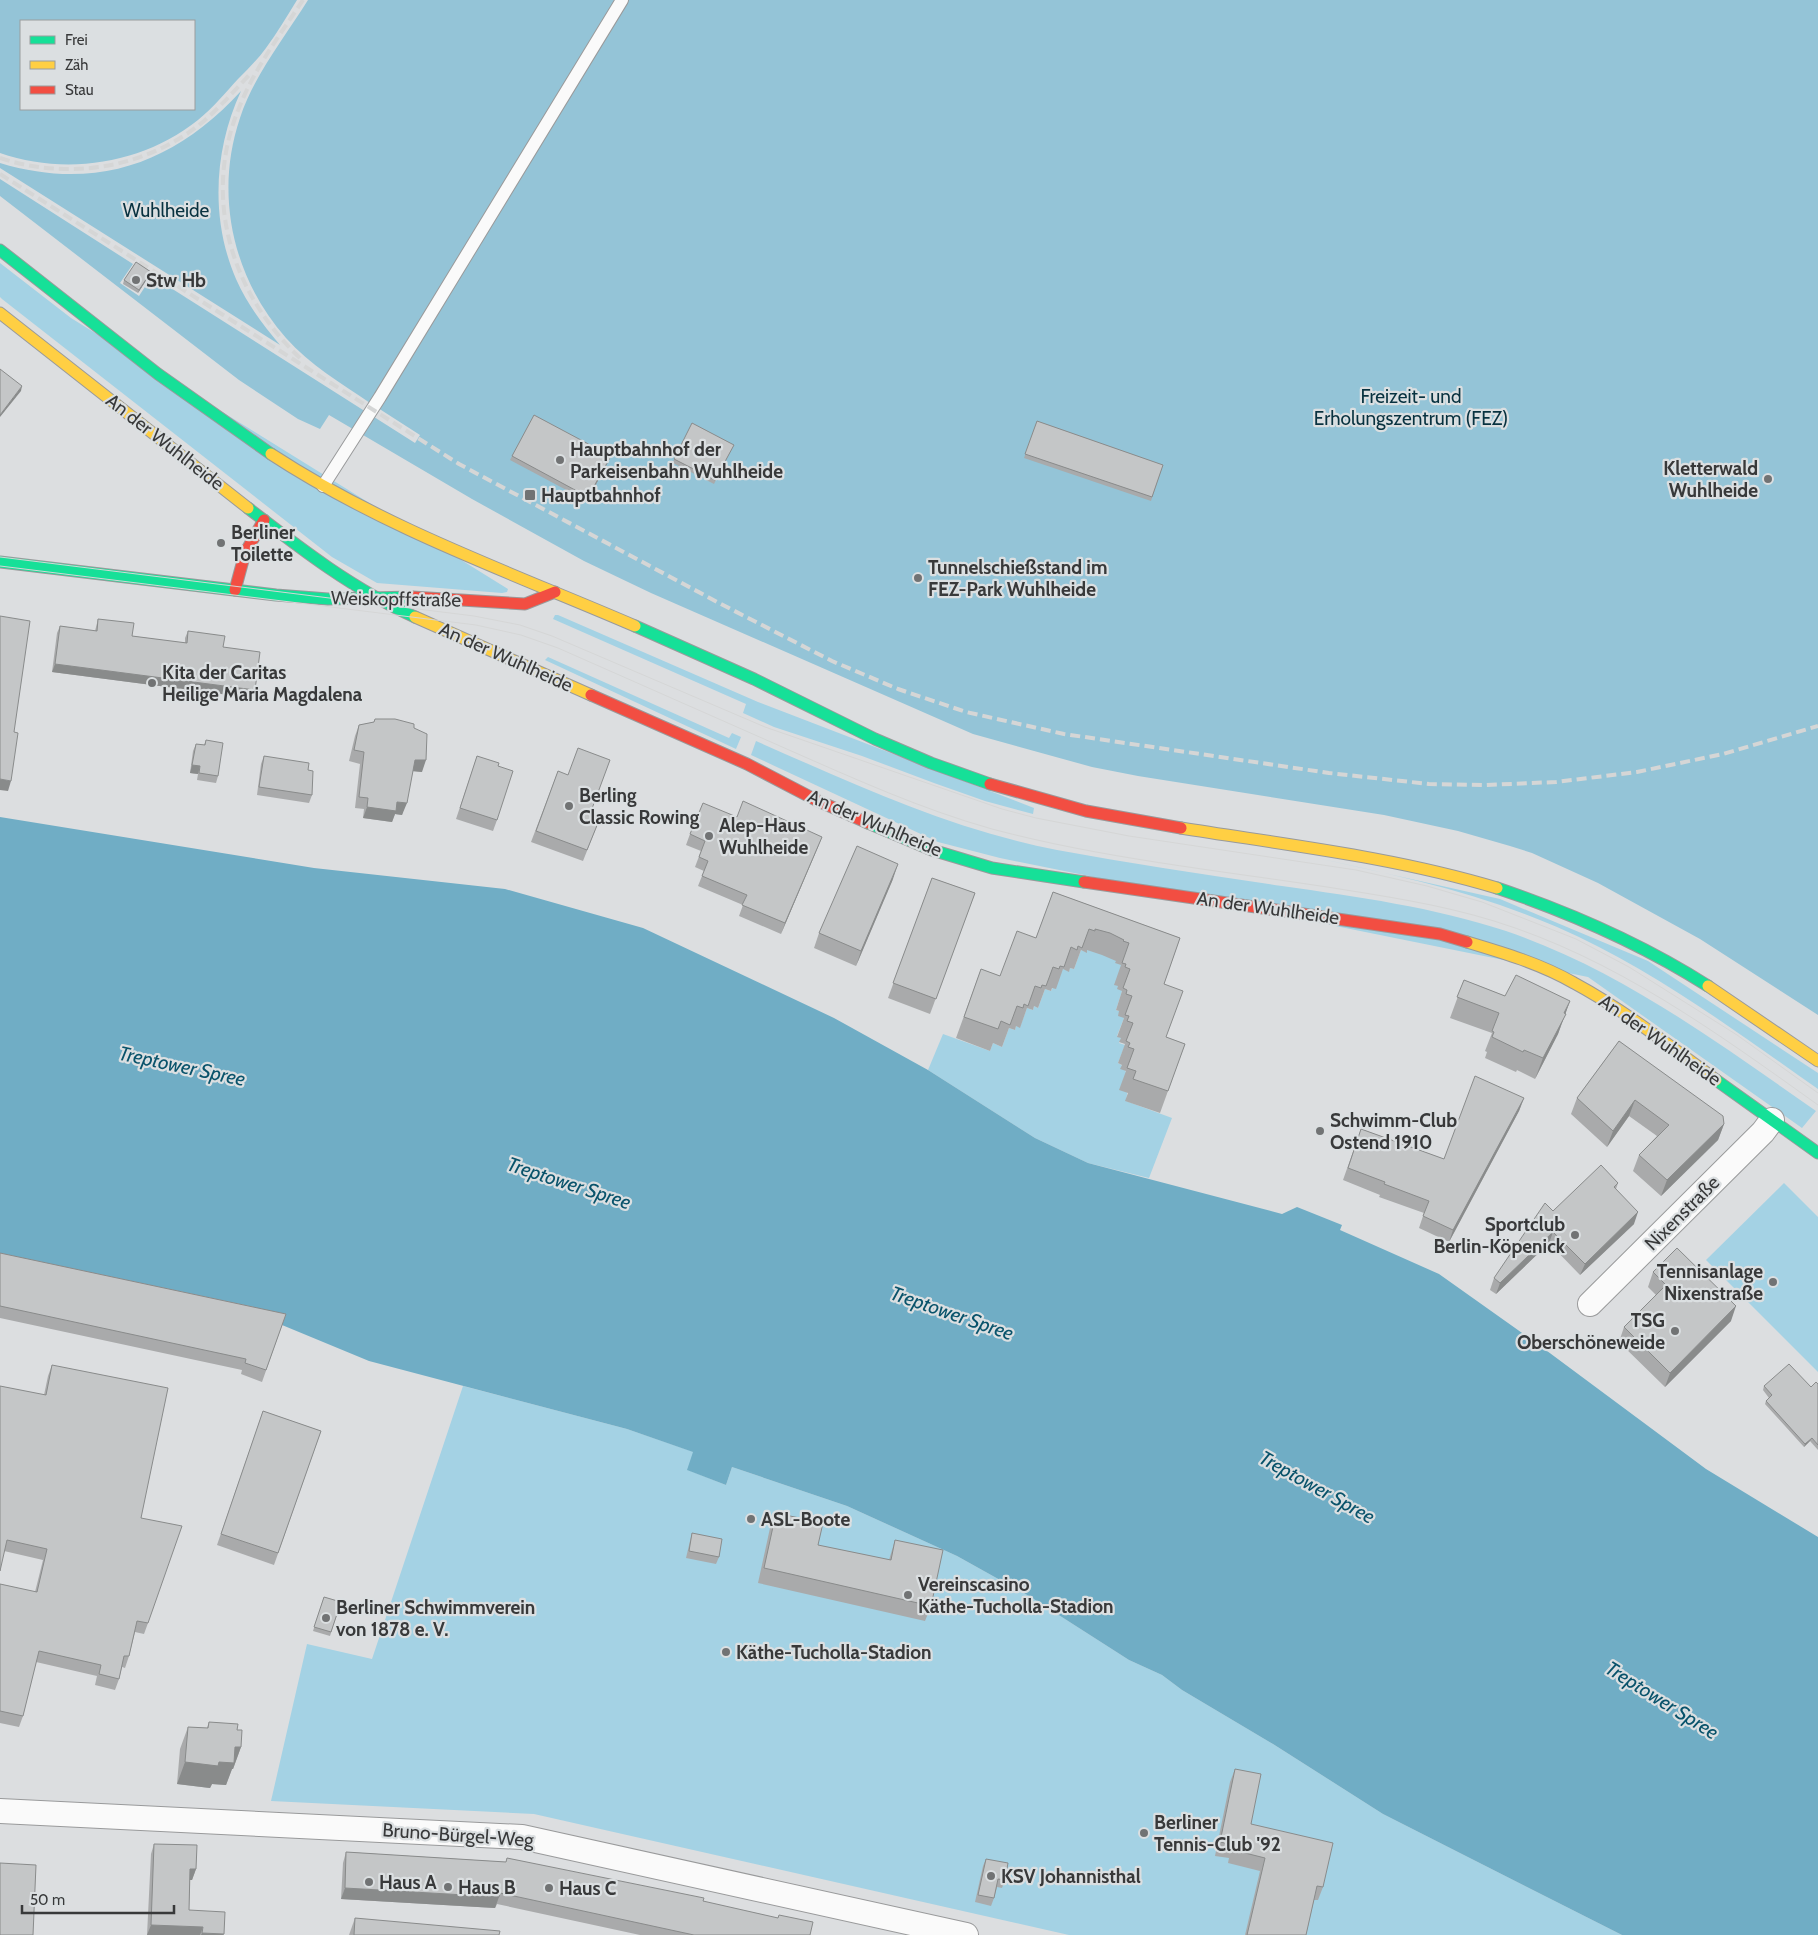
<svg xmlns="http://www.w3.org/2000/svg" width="1818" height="1935" font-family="Cabin,sans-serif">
	<rect width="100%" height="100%" fill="#dcdee0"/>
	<g fill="#a4d2e4">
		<polygon points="0,263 71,318 508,589 507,592 502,593 377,583 332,557 2,299 0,297"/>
		<polygon points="555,615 558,615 758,702 1034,808 1033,814 985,801 934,783 862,756 774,727 743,713 746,704 553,619"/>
		<polygon points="548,657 729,738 732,733 741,737 736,749 545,660"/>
		<path d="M756 741C854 784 952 830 1057 850 1132 864 1207 875 1282 886 1358 897 1433 907 1506 931 1621 970 1718 1043 1816 1111L1802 1128 1588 977 1000 858 938 842 751 755Z"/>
		<path d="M1313 857 1500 899 1648 961 1818 1073V1089C1734 1030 1651 968 1557 927 1479 893 1396 875 1313 857Z"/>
		<path d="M1098 934 1121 965 1118 986 1122 991 1116 1010 1119 1011 1124 1018 1117 1036 1121 1038 1119 1043 1125 1045 1118 1063C1131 1069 1128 1090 1126 1101L1172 1118 1149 1178 1088 1163 1035 1138 928 1070 943 1034 990 1051 993 1043 1002 1047 1009 1028 1015 1030 1016 1026 1020 1027 1027 1008 1033 1010 1034 1006 1038 1008 1045 989 1051 991 1063 969 1069 971 1070 968 1074 969 1081 950 1086 952Z"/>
		<polygon points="1784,1183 1818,1217 1818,1372 1706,1260"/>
		<polygon points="463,1386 627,1429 694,1452 688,1470 726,1485 732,1467 847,1506 957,1556 1029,1596 1129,1660 1162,1675 1182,1690 1273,1744 1383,1814 1622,1935 1069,1935 534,1814 271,1801 307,1644 372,1659"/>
	</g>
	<g fill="#94c4d7" fill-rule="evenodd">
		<path d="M0 0H297C287 16 277 33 266 48 258 59 248 69 238 79 225 93 213 108 198 120 143 164 66 176 0 153ZM194 21V109H21V21Z"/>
		<path d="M308 0H616L370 403C341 383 310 365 286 338 233 278 214 195 240 118 253 77 285 37 308 0Z"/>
		<polygon points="627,0 1818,0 1818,1015 1700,939 1598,883 1532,853 1510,846 1458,831 1384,815 1138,776 1092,767 973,734 651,593 584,561 472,499 329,415 320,429 298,419 239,380 0,196 0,179 133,264 120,283 139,296 152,276 415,443 420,435 378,408"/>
		<path d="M241 91C214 149 210 219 236 279 247 304 263 325 280 345L0 168V163C96 192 175 163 241 91Z"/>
	</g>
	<polygon fill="#70adc5" points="0,817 314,868 505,889 643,928 834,1018 928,1070 1035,1138 1088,1163 1282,1214 1297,1207 1342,1225 1340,1230 1439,1274 1539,1345 1706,1469 1818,1537 1818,1935 1622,1935 1383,1814 1273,1744 1182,1690 1162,1675 1129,1660 1029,1596 957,1556 847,1506 732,1467 726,1485 687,1470 693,1452 627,1429 369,1361 282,1325 0,1263"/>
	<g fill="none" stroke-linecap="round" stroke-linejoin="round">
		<defs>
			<polyline id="lane" points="323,486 380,397 622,0"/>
			<g id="street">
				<polyline points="1590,1304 1763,1132 1772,1120"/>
				<polyline points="0,1811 522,1837 966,1935"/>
			</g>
			<g id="fast">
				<polyline points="0,250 158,374 271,454"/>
				<path d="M248 508C301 549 354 590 415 617"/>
				<polyline points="0,562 276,595 328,599 412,597"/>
				<polyline points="635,626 754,679 875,739 931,763 990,784"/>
				<polyline points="868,823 932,850 992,868 1084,882"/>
				<path d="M1497 888C1571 913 1642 944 1708 986"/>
				<polyline points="1716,1080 1818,1153"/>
			</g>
			<g id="slow">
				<polyline points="0,313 248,508"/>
				<path d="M271 454C384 528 512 573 635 626"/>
				<polyline points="415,617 591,695"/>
				<path d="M1181 828C1287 845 1394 857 1497 888"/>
				<path d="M1467 942C1504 953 1541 964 1574 983 1624 1010 1670 1046 1716 1080"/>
				<polyline points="1708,986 1818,1061"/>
			</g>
			<g id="jam">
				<polyline points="235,590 245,553 264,520"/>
				<polyline points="412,597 525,604 555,592"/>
				<polyline points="591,695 747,764 816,800 868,823"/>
				<polyline points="990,784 1086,811 1181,828"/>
				<polyline points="1084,882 1440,934 1467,942"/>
			</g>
		</defs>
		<use href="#lane" stroke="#999a9b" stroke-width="14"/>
		<use href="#street" stroke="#999a9b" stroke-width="26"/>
		<use href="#fast" stroke="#999a9b" stroke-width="13"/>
		<use href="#slow" stroke="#999a9b" stroke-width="13"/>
		<use href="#jam" stroke="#999a9b" stroke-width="13"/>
		<use href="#lane" stroke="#fafafa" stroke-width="12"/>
		<use href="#street" stroke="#fafafa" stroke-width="24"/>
		<use href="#fast" stroke="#16e098" stroke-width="11"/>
		<use href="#slow" stroke="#ffcf43" stroke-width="11"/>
		<use href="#jam" stroke="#f24e42" stroke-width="11"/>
		<g stroke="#d5d6d6" stroke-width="1">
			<polyline points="0,557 474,616 520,625 552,636 765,727 1002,809 1036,818 1129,836 1356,870 1427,886 1482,902 1576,939 1629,967 1737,1035 1818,1093"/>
			<path d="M0 566 476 625 521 635 558 648C635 682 712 716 789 750 855 779 921 809 992 829 1101 858 1215 870 1327 887 1383 896 1439 904 1494 921 1614 958 1716 1032 1818 1105"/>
		</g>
		<g stroke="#d5d6d6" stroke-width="4" stroke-dasharray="10 5" stroke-linecap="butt">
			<path d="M0 158C70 181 147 168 204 121 221 106 236 89 252 72"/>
			<polyline points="0,174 459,464 721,604 832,661 898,689 966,712 1064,734 1329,773 1429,784 1486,785 1556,782 1637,772 1723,754 1818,726"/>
			<path d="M300 358C231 293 202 197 239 108 254 69 280 35 303 0"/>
		</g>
	</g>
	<g fill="#a9aaab">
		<polygon points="151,272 149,276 138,293 123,284 124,280"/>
		<polygon points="1037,421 1163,465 1151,501 1024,458"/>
		<polygon points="732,448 714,484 673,463 674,459"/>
		<polygon points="512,456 611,456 587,501 510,460"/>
		<polygon points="98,619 132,636 185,643 185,638 188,631 223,647 252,698 52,672 57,633 60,626 95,631"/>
		<polygon points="375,719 414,728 422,772 413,771 402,815 395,814 392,822 363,818 364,809 355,808 360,764 349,761 355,736 359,725 374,722"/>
		<polygon points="206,740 218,776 216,783 197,780 198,774 190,773 193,751 196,744 204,745"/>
		<polygon points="264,756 308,770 312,795 309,803 257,795 261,764"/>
		<polygon points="477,756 498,766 497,820 493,831 456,819"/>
		<polygon points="558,771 590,814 600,818 583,861 531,842"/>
		<polygon points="737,817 822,837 781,934 739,916 743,905 698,886 704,871 695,867 701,851 686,845 690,834"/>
		<polygon points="932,878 975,893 930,1014 888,998"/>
		<polygon points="893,879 856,966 814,948 819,933"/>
		<polygon points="1053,892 1180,938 1164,984 1166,1037 1185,1044 1160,1113 1125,1101 1128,1093 1119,1090 1126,1071 1120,1069 1122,1065 1118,1063 1125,1044 1119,1042 1121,1038 1117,1037 1124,1018 1118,1016 1119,1011 1116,1010 1122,991 1117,989 1118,986 1114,985 1121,965 1115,963 1116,961 1102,955 1087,950 1087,953 1081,950 1074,969 1070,968 1069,972 1063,969 1056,989 1052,988 1051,991 1045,989 1038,1008 1034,1006 1033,1010 1027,1008 1020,1028 1016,1026 1015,1030 1009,1028 1002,1047 993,1043 990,1051 956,1038 981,969 1000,976 1036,938"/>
		<polygon points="1464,980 1505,996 1570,1001 1558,1034 1535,1079 1517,1070 1516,1072 1485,1058 1487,1052 1485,1051 1492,1033 1450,1018"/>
		<polygon points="1619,1041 1724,1124 1718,1140 1661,1196 1633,1171 1639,1155 1657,1136 1629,1116 1607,1147 1571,1114 1577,1098"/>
		<polygon points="1524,1098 1519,1111 1449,1242 1419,1228 1424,1213 1379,1197 1380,1195 1343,1180 1361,1129 1444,1159"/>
		<polygon points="1618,1183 1616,1189 1634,1224 1580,1275 1549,1243 1496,1294 1490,1290 1494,1278 1553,1211"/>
		<polygon points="0,1253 286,1314 262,1382 241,1374 242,1370 0,1318"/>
		<polygon points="1653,1272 1731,1321 1665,1387 1619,1342 1624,1327 1656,1295 1648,1287"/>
		<polygon points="52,1365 141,1518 148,1623 144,1634 135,1632 129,1656 125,1668 122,1667 119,1679 115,1690 95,1685 97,1676 36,1662 23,1716 19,1727 0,1723 0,1584 35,1592 43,1560 4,1551 0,1386 44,1395 48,1376"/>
		<polygon points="1818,1384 1818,1450 1810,1441 1804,1447 1765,1404 1766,1401 1769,1398 1763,1390 1764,1386 1811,1387"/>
		<polygon points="263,1411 321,1431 274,1565 217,1545"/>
		<polygon points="776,1513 818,1545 889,1560 895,1540 931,1606 925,1621 758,1583 770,1528"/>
		<polygon points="692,1533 719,1557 716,1564 686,1558 690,1541"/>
		<polygon points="324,1597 341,1602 330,1636 313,1631"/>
		<polygon points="209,1722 237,1730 241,1747 233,1769 232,1769 226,1785 212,1784 210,1788 177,1784 180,1749 188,1727 207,1728"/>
		<polygon points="1235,1769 1251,1824 1323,1887 1318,1900 1314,1900 1306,1935 1245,1935 1260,1871 1228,1863 1229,1858 1215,1856 1230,1782"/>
		<polygon points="154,1844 196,1869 192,1880 190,1880 189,1910 224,1934 223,1935 147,1935 151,1854"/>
		<polygon points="346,1852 506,1862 507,1858 703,1901 810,1935 640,1935 497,1904 495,1908 341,1899 343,1863"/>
		<polygon points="986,1859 1005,1880 1002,1888 997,1887 994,1898 991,1906 975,1902 983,1866"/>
		<polygon points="355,1918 499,1935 349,1935"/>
	</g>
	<g fill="#898b8b">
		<polygon points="151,272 149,276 138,293 139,290"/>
		<polygon points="22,386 21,391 0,417 0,415"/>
		<polygon points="611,456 609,460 587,501 588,497"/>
		<polygon points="55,664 255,690 252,698 52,672"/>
		<polygon points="415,760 426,760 422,772 411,771"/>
		<polygon points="192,765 200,766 198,774 190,773"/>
		<polygon points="0,779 11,781 8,791 0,790"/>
		<polygon points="397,802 407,803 402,815 395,814 392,822 363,818 367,807"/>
		<polygon points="822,837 818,847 781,934 785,923"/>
		<polygon points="898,864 893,879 856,966 861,951"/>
		<polygon points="1570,1001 1558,1034 1535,1079 1543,1058"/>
		<polygon points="1524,1098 1519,1111 1449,1242 1453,1230"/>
		<polygon points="1635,1100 1629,1116 1607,1147 1613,1131"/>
		<polygon points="1724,1124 1718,1140 1661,1196 1667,1180"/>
		<polygon points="1638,1212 1634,1224 1580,1275 1585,1264"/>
		<polygon points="1553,1232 1549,1243 1496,1294 1500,1283"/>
		<polygon points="1736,1306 1731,1321 1665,1387 1670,1373"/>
		<polygon points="1812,1438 1810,1441 1804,1447 1805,1444"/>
		<polygon points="235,1747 241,1747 233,1769 232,1769 226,1785 212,1784 210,1788 177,1784 185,1762 219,1762"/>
		<polygon points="190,1869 196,1869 192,1880 186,1880"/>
		<polygon points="345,1888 499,1897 495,1908 341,1899"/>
		<polygon points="151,1925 203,1927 200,1935 147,1935"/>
		<polygon points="202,1933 224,1934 223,1935 201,1935"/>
	</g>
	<g fill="#c4c6c7" stroke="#898b8b">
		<polygon points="136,262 151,272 139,290 124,280"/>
		<polygon points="0,369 22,386 0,415"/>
		<polygon points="534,415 611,456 588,497 512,456"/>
		<polygon points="1037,421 1163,465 1152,497 1025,454"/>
		<polygon points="692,423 734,445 715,480 674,459"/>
		<polygon points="0,616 30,621 14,732 18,733 11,781 0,779"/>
		<polygon points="98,619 134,623 132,636 187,643 188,631 225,636 223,647 260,652 255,690 55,664 60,626 97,631"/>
		<polygon points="375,719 395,719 414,724 414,728 427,734 426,760 415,760 407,803 397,802 396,811 367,807 368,798 359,797 364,752 354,750 359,725 374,722"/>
		<polygon points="206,740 223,743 218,776 199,773 200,766 192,765 196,744 205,745"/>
		<polygon points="578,748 610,760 590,814 600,818 587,850 536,831 558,771 568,775"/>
		<polygon points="264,756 309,763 308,770 313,771 312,795 259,787"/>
		<polygon points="477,756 499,763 498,766 513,771 497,820 460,808"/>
		<polygon points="743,801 822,837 785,923 742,905 747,895 702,876 708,861 699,857 705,841 690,834 703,803 737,817"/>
		<polygon points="857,846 898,864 861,951 819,933"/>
		<polygon points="932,878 975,893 936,999 893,983"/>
		<polygon points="1053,892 1180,938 1164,984 1183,991 1166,1037 1185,1044 1168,1091 1133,1079 1136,1071 1127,1068 1134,1049 1128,1047 1130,1043 1126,1041 1133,1023 1127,1021 1129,1016 1125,1015 1132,996 1126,994 1127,990 1123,988 1130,969 1125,967 1126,964 1122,963 1129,943 1123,941 1124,940 1110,933 1095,929 1095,931 1089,929 1082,948 1078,946 1077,950 1071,947 1064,967 1060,966 1059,969 1053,967 1046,986 1042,985 1041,988 1035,986 1028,1006 1024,1004 1023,1008 1017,1006 1010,1025 1001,1021 998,1029 964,1017 981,969 1000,976 1017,931 1036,938"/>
		<polygon points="1516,975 1570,1001 1564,1013 1566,1014 1543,1058 1524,1050 1523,1052 1492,1037 1494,1032 1492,1031 1499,1013 1457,997 1464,980 1505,996"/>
		<polygon points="1619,1041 1723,1116 1724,1124 1667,1180 1639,1155 1669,1125 1635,1100 1613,1131 1577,1098"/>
		<polygon points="1475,1076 1524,1098 1453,1230 1423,1216 1429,1201 1384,1184 1385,1182 1348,1168 1361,1129 1444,1159"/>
		<polygon points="1601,1165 1618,1183 1614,1187 1638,1212 1585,1264 1553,1232 1500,1283 1494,1278 1545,1203 1553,1211"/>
		<polygon points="1677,1248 1736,1306 1670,1373 1624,1327 1666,1285 1653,1272"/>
		<polygon points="0,1253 286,1314 266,1370 245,1363 246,1359 0,1306"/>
		<polygon points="1789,1364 1811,1387 1816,1382 1818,1384 1818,1445 1812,1438 1805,1444 1766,1401 1772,1395 1764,1386"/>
		<polygon points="52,1365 168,1388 141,1518 182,1526 148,1623 137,1621 129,1656 124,1656 119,1679 99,1674 101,1665 39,1651 23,1716 0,1711 0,1584 37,1592 47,1549 7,1540 0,1571 0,1386 46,1395"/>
		<polygon points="263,1411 321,1431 278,1553 221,1534"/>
		<polygon points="776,1513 823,1523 818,1545 891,1560 895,1540 943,1550 931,1606 764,1568"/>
		<polygon points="692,1533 722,1539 719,1557 689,1551"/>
		<polygon points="324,1597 341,1602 331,1632 314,1627"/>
		<polygon points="209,1722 238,1724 237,1730 242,1730 241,1747 235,1747 234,1763 219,1762 218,1766 185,1762 188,1727 208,1728"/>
		<polygon points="1235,1769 1261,1774 1251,1824 1333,1843 1323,1887 1317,1886 1306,1935 1247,1935 1265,1858 1233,1850 1234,1845 1220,1842"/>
		<polygon points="154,1844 197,1845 196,1869 190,1869 189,1910 225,1912 224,1934 202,1933 203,1927 151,1925"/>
		<polygon points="346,1852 506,1862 507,1858 704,1898 703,1901 778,1918 779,1915 813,1922 810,1935 694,1935 500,1893 499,1897 345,1888"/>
		<polygon points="986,1859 1008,1863 1005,1880 998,1879 994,1898 978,1895"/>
		<polygon points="0,1863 36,1865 33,1935 0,1935"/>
		<polygon points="355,1918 500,1931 499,1935 354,1935"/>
	</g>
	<g fill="#717374" stroke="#dbdfe1" stroke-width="2">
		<circle cx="136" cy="280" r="5"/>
		<circle cx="560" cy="460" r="5"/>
		<circle cx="1768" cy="479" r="5"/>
		<rect x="524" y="489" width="12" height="12" rx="2.5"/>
		<circle cx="221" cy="543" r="5"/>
		<circle cx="918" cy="578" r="5"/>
		<circle cx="152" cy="683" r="5"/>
		<circle cx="569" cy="806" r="5"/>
		<circle cx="709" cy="836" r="5"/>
		<circle cx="1320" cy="1131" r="5"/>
		<circle cx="1575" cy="1235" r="5"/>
		<circle cx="1773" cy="1282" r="5"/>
		<circle cx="1675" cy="1331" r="5"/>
		<circle cx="751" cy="1519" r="5"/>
		<circle cx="908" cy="1595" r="5"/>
		<circle cx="326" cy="1618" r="5"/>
		<circle cx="726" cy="1652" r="5"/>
		<circle cx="1144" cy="1833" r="5"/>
		<circle cx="991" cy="1876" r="5"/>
		<circle cx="369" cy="1882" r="5"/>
		<circle cx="448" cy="1887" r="5"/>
		<circle cx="549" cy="1888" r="5"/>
	</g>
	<g text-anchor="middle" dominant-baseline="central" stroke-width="4.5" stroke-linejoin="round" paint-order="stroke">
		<g font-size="19" fill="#083240" stroke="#dbdfe1">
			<text x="166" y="210">Wuhlheide</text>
			<text x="1411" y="396">Freizeit- und<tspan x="1411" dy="22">Erholungszentrum (FEZ)</tspan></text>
		</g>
		<g font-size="19" font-weight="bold" fill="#38393a" stroke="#dbdfe1" text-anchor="start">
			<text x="146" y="280">Stw Hb</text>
			<text x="570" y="449">Hauptbahnhof der<tspan x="570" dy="22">Parkeisenbahn Wuhlheide</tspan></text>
			<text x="1758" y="468" text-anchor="end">Kletterwald<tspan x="1758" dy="22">Wuhlheide</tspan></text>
			<text x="541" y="495">Hauptbahnhof</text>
			<text x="231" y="532">Berliner<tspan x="231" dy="22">Toilette</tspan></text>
			<text x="928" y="567">Tunnelschießstand im<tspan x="928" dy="22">FEZ-Park Wuhlheide</tspan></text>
			<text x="162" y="672">Kita der Caritas<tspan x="162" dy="22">Heilige Maria Magdalena</tspan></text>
			<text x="579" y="795">Berling<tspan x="579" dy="22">Classic Rowing</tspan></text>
			<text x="719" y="825">Alep-Haus<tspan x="719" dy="22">Wuhlheide</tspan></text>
			<text x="1330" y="1120">Schwimm-Club<tspan x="1330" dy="22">Ostend 1910</tspan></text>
			<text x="1565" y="1224" text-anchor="end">Sportclub<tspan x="1565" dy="22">Berlin-Köpenick</tspan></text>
			<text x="1763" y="1271" text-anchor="end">Tennisanlage<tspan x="1763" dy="22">Nixenstraße</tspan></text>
			<text x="1665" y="1320" text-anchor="end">TSG<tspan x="1665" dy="22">Oberschöneweide</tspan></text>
			<text x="761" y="1519">ASL-Boote</text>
			<text x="918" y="1584">Vereinscasino<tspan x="918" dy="22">Käthe-Tucholla-Stadion</tspan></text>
			<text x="336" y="1607">Berliner Schwimmverein<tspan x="336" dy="22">von 1878 e. V.</tspan></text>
			<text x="736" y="1652">Käthe-Tucholla-Stadion</text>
			<text x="1154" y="1822">Berliner<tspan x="1154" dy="22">Tennis-Club '92</tspan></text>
			<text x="1001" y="1876">KSV Johannisthal</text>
			<text x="379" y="1882">Haus A</text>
			<text x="458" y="1887">Haus B</text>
			<text x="559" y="1888">Haus C</text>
		</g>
		<g font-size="19" fill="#38393a" stroke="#dbdfe1">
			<text transform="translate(165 442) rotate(38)">An der Wuhlheide</text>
			<text transform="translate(396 599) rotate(1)">Weiskopffstraße</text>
			<text transform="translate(506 657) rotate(24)">An der Wuhlheide</text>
			<text transform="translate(875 823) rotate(23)">An der Wuhlheide</text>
			<text transform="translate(1268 908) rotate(8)">An der Wuhlheide</text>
			<text transform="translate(1660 1040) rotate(35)">An der Wuhlheide</text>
			<text transform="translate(1682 1213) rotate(-45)">Nixenstraße</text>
			<text transform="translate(458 1835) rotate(4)">Bruno-Bürgel-Weg</text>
		</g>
		<g font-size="20" font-style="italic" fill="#09536b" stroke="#dbdfe1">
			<text transform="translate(182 1066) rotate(12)">Treptower Spree</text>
			<text transform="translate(569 1183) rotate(18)">Treptower Spree</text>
			<text transform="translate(952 1313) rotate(19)">Treptower Spree</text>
			<text transform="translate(1317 1487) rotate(29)">Treptower Spree</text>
			<text transform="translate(1662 1700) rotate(32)">Treptower Spree</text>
		</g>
	</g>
	<rect x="20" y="20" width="175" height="90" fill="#dbdfe1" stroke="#9a9d9e"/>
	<rect x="30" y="36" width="25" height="8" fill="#16e098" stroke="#9a9d9e"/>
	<text x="65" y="45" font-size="15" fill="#38393a">Frei</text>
	<rect x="30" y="61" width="25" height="8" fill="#ffcf43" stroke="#9a9d9e"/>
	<text x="65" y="70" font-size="15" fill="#38393a">Zäh</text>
	<rect x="30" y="86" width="25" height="8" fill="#f24e42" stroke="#9a9d9e"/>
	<text x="65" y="95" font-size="15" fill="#38393a">Stau</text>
	<path d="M22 1905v8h152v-8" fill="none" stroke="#38393a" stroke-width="2.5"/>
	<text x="30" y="1905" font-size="15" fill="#38393a" stroke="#dbdfe1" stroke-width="4" paint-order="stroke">50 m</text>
</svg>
